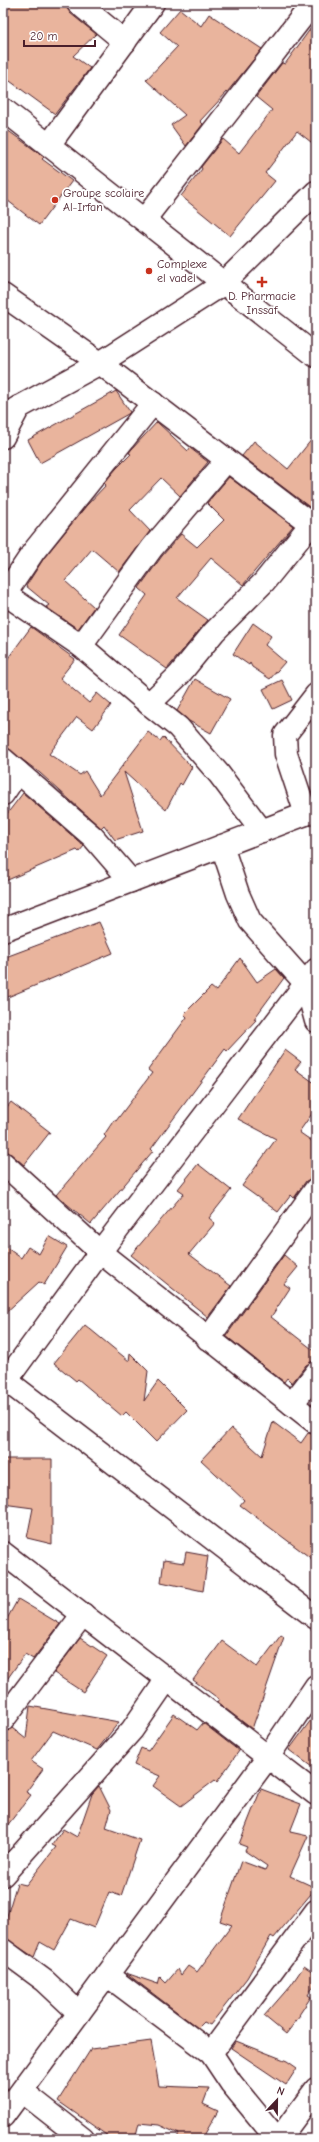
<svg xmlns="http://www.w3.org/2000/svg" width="319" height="2142" font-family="'Comic Neue',sans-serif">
	<rect width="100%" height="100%" fill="#fff"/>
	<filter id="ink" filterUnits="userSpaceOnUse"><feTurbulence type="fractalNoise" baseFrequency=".025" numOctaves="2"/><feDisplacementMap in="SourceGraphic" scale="8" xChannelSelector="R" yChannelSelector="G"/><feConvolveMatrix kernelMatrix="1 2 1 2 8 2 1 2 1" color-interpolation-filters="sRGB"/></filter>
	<g filter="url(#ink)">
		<g fill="#e9b49d" stroke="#4a1f2b">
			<polygon points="3,3 66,3 70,13 96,34 73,56 90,68 55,114 3,76"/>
			<polygon points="180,9 201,26 209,14 262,49 228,91 200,121 203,124 186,146 171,125 185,115 146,80 177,47 160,32"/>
			<polygon points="316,21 316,146 297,131 265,173 275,181 230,236 181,196 202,169 201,167 223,139 239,153 272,110 256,97 282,63 285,64"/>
			<polygon points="3,127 36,151 44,157 42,159 72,181 39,225 3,197"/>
			<polygon points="116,391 130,412 128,414 40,463 28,440"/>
			<polygon points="157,422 188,451 190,448 208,462 180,496 161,478 130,510 150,531 119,572 92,549 65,581 94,607 78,629 46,607 49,605 26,586 44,558 86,506 106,485 104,483 116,469 131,454 129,453 131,450"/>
			<polygon points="316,434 316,512 242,456 254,441 288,469"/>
			<polygon points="229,477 293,526 243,585 211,558 177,598 208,620 167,669 119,635 147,595 139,588 162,556 181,534 197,547 224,520 207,503"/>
			<polygon points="253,623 271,636 265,645 285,662 270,679 252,667 250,663 249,665 233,654"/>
			<polygon points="31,627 75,659 60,678 89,703 97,693 111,705 93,729 77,717 49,754 80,775 85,771 100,795 148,732 160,741 163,737 192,767 182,785 180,783 166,810 124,772 143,831 115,840 104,825 101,828 40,773 3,745 3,665"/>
			<polygon points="195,679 230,699 211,733 189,721 177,711"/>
			<polygon points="282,680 292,700 273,709 263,689"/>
			<polygon points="23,793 84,846 79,852 77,850 3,882 3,819"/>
			<polygon points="99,922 113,953 3,999 3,958"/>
			<polygon points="240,958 257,982 276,969 284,978 254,1019 256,1020 227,1051 225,1049 151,1149 153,1151 91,1224 56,1195 106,1137 104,1135 114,1120 116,1121 152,1073 148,1070 187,1017 184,1014 211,987 216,991"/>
			<polygon points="285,1050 301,1062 295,1069 316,1084 316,1108 299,1132 316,1144 316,1177 306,1181 294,1198 291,1195 278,1212 242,1186 276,1139 238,1119"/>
			<polygon points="11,1102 50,1132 24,1165 11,1154 3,1151 3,1112"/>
			<polygon points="198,1164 231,1190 209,1218 215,1223 189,1254 231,1286 208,1317 131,1255 184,1193 178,1189"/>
			<polygon points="49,1236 67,1247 44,1285 39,1282 3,1315 3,1245 21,1258 28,1247 39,1254"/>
			<polygon points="284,1255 298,1267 284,1284 290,1288 271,1317 316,1352 316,1361 306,1365 292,1383 287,1378 284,1382 226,1336"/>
			<polygon points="85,1325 129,1361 130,1353 148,1371 144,1401 158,1381 187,1410 156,1442 126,1412 122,1416 78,1379 76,1381 54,1363"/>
			<polygon points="273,1422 301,1443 308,1433 316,1435 316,1562 240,1505 244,1500 201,1460 231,1428 262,1456"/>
			<polygon points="3,1459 52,1459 52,1544 27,1538 33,1508 3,1504"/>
			<polygon points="186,1552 208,1556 203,1591 161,1582 164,1560 184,1563"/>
			<polygon points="18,1599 60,1624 33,1659 25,1654 3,1685 3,1626"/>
			<polygon points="281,1635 284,1637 252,1729 217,1702 219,1699 193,1680 222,1641 257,1667"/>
			<polygon points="80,1638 107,1656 83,1692 54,1673"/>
			<polygon points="30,1706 119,1722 97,1750 53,1731 31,1761 43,1769 26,1792 31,1795 3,1831 3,1732 12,1728 26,1739"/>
			<polygon points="316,1713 316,1770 289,1750"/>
			<polygon points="174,1714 197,1730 203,1723 239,1751 217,1782 215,1780 181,1806 153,1786 160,1776 134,1765 141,1748 148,1751"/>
			<polygon points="99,1786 111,1810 106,1828 140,1840 121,1896 109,1892 94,1928 71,1919 54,1950 40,1942 34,1957 3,1937 3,1929 17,1883 26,1885 56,1847 52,1845 63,1829 77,1837 92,1794"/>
			<polygon points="261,1789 301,1804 290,1832 308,1836 290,1876 316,1888 274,1938 271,1936 247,1978 210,2025 204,2022 198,2028 126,1973 158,1984 160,1977 166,1983 178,1969 181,1975 188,1966 197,1972 232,1925 220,1921 241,1861 265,1870 267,1866 245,1851 247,1847 239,1844"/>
			<polygon points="304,1966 316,1974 316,1982 308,1995 311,1997 299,2015 300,2016 286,2034 264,2016 291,1985"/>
			<polygon points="151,2041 159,2086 209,2088 203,2104 218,2111 202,2139 176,2139 179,2134 159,2125 139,2123 135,2139 112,2139 58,2101 91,2049"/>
			<polygon points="236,2041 287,2061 297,2068 286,2085 231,2048"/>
		</g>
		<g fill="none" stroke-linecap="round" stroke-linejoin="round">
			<defs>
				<g id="minor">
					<polyline points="78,3 125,42"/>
					<polyline points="3,109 316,356"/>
					<polyline points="49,145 153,3"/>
					<polyline points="144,220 313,3"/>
					<polyline points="3,295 100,363 316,528"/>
					<polyline points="3,437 19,407"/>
					<polyline points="5,594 81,646 152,548 227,460"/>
					<polyline points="3,597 34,551 153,403"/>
					<polyline points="81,646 149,704 178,727 219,774 262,831"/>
					<polyline points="149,704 179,675 214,632 264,582 311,524"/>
					<polyline points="3,759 93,837 131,881"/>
					<polyline points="3,794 18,772"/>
					<polyline points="306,814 286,754 285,735 316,695"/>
					<polyline points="222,846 238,894 250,921 306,984 316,1021"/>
					<polyline points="3,930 316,810"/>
					<polyline points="3,1163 100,1252 316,1423"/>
					<polyline points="208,1339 316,1189"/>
					<polyline points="3,1378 316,1618"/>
					<polyline points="6,1381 100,1252 316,970"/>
					<polyline points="292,1404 316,1373"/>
					<polyline points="3,1553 316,1794"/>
					<polyline points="3,1720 83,1614"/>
					<polyline points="3,1875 132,1730 167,1679"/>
					<polyline points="3,1950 45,1981 79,2013"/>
					<polyline points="107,1975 211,2053 231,2083 277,2139"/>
					<polyline points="211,2053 316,1911"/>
					<polyline points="22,2091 83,2139"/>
					<polyline points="3,2116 268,1757 316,1686"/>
					<polyline points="279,2139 316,2089"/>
				</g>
				<polyline id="tertiary" points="3,416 100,363 223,284 316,192"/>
			</defs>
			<use href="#minor" stroke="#4a1f2b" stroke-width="25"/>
			<use href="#tertiary" stroke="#4a1f2b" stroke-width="25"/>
			<use href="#minor" stroke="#fff" stroke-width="22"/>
			<use href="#tertiary" stroke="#fff" stroke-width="22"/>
		</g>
	</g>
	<g fill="#c8321e" stroke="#fff" stroke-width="1.5">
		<circle cx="55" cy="200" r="4"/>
		<circle cx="149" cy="271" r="4"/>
		<path d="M260 276h4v4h4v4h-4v4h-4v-4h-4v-4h4z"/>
	</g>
	<g text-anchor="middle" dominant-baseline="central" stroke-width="3.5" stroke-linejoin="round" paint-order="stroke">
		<g font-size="12" fill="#4a1f2b" stroke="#fff" text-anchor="start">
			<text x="63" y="193">Groupe scolaire<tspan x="63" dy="14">Al-Irfan</tspan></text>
			<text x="157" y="264">Complexe<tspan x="157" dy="14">el vadel</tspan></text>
			<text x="262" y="296" text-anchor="middle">D. Pharmacie<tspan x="262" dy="14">Inssaf</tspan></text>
		</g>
	</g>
	<rect width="319" height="2142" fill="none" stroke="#fff" stroke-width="16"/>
	<rect x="8" y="8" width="303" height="2126" fill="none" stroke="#4a1f2b" stroke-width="1.5" filter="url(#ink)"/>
	<g transform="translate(277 2100) rotate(22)" stroke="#ffffff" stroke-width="3" paint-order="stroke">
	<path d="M0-3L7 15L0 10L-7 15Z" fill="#4a1f2b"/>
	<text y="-6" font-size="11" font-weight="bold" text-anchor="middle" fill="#4a1f2b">N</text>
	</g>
	<path d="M24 40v6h71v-6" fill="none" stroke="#4a1f2b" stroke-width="2"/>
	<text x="30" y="40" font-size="12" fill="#4a1f2b" stroke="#ffffff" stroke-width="3" paint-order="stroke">20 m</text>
</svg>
